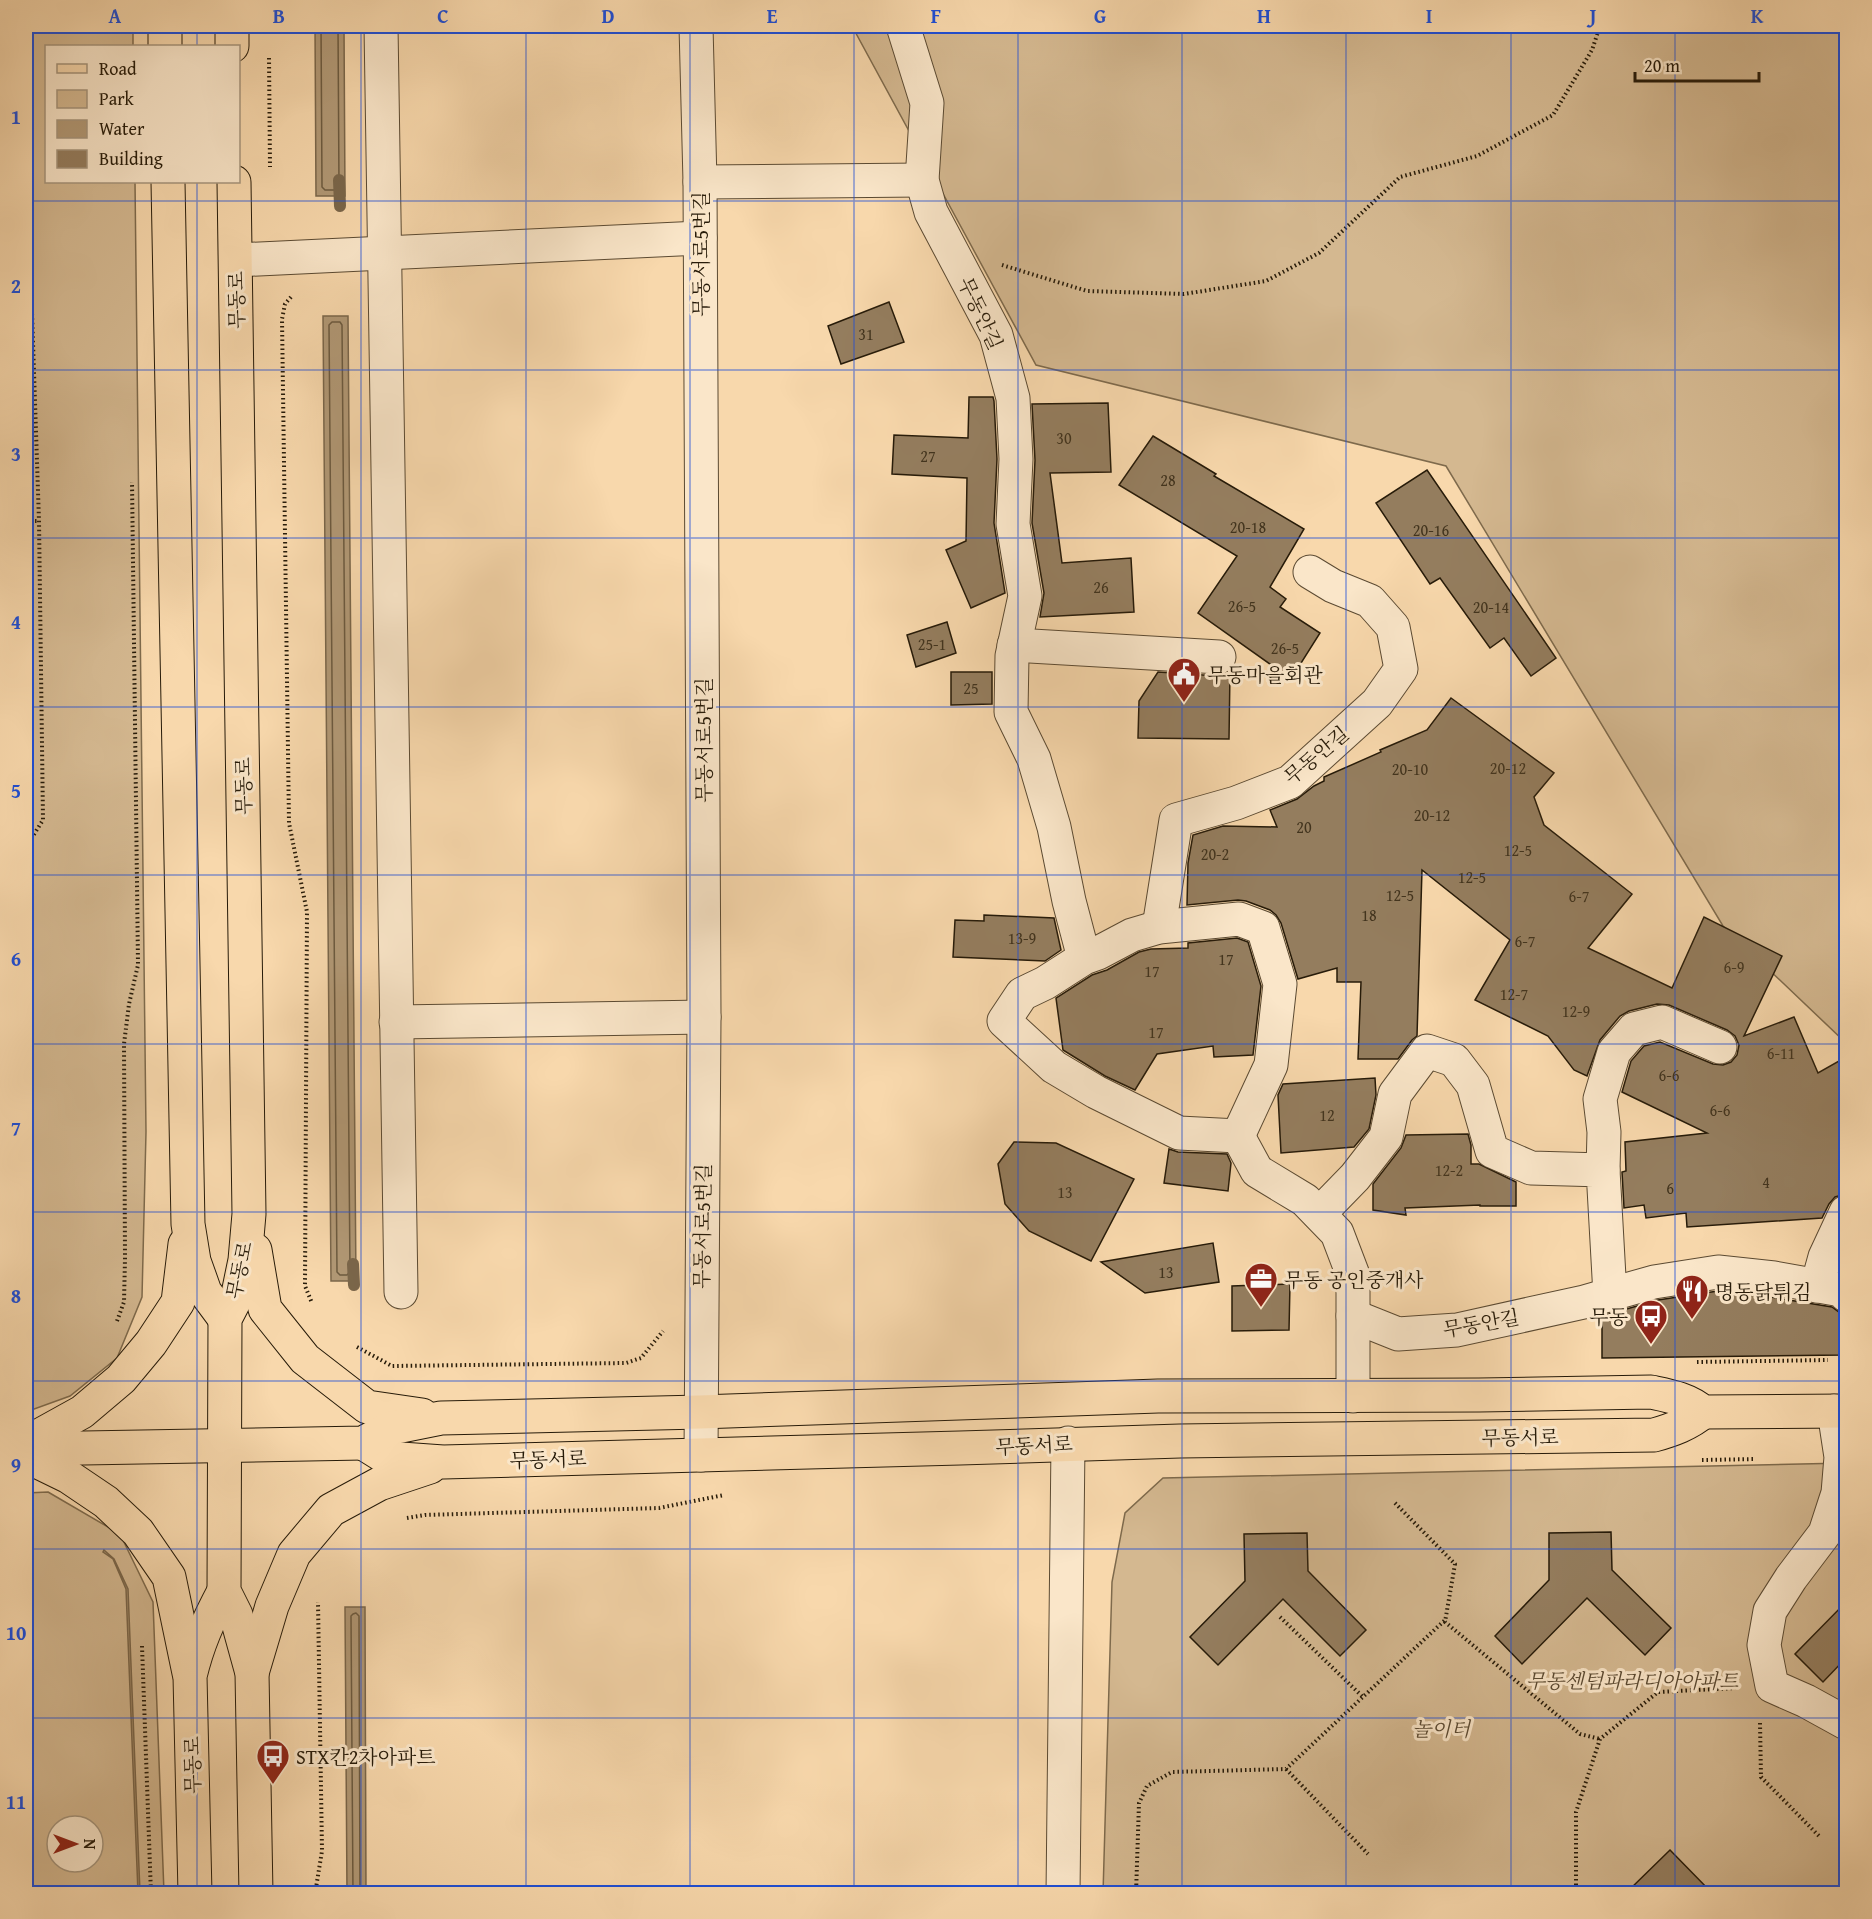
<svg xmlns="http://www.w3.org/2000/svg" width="1872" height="1919" font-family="'Gentium Book Plus','Noto Serif KR',serif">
	<rect width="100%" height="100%" fill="#f8d8ac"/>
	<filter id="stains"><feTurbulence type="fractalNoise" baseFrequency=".00333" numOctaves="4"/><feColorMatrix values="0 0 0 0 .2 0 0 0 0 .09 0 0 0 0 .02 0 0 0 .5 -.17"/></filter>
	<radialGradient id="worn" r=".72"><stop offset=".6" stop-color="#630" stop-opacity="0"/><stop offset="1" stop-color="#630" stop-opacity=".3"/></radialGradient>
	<g fill="#d4b890" stroke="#7e6a4c" stroke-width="1.5" fill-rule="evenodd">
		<polygon points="26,26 133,26 133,46 46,46 46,182 135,182 146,1132 142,1297 117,1358 70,1396 26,1412"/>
		<polygon points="852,26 1846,26 1846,1043 1723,926 1446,466 1036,365"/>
		<polygon points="1846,1463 1846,1893 1103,1894 1112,1582 1125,1513 1163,1478"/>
		<path d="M48 1492 120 1534 153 1602 164 1893 26 1894V1493ZM57 1826H93V1862H57Z"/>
	</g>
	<g fill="#b19875" stroke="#7a664a" stroke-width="1.5">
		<polygon points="315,26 344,26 345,196 316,196"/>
		<polygon points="323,316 348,316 356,1281 331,1281"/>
		<polygon points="104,1550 114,1559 128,1589 140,1893 138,1893 126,1589 113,1559 103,1552"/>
		<polygon points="345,1607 365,1607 366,1893 347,1893"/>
	</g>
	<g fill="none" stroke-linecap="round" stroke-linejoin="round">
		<g stroke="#6c5a3f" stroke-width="1.5">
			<polyline points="321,26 322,187 325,190 336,190 339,187 338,26"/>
			<polygon points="332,322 340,322 342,325 350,1272 347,1275 340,1275 337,1272 329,325"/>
			<polyline points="353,1894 351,1616 353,1614 356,1613 359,1616 360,1894"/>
		</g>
		<g stroke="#7a664a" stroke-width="12">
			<polyline points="339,180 340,206"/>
			<polyline points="353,1264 354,1285"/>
		</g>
	</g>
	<g fill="#947d5e" stroke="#271b09" stroke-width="1.5">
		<polygon points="889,302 904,342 841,364 828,326"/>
		<polygon points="969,397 993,397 994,401 997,459 994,523 1005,593 971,608 946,550 966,541 967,478 892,474 894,435 968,438"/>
		<polygon points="1108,403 1111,472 1050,473 1062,563 1131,558 1134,612 1040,617 1044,593 1032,523 1035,460 1032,404"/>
		<polygon points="1153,436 1216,474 1214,476 1304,529 1270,587 1286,599 1280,607 1320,633 1291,679 1198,613 1237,556 1119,485"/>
		<polygon points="1427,470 1556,658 1531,676 1504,638 1490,648 1440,578 1430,584 1376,503"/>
		<polygon points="947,622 956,653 916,667 907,635"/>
		<polygon points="1230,671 1229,739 1138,738 1139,701 1158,672 1218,676"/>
		<polygon points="951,672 992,672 992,704 951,705"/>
		<polygon points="1451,698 1554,773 1534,797 1544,825 1632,894 1588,948 1672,988 1704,917 1782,956 1744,1036 1794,1017 1818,1073 1846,1057 1846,1194 1835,1197 1829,1204 1822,1218 1687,1227 1686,1213 1646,1218 1644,1205 1624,1208 1622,1172 1626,1171 1625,1142 1707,1133 1622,1092 1631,1061 1644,1046 1660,1042 1713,1064 1723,1065 1731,1062 1737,1055 1739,1045 1735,1036 1727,1030 1669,1005 1657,1004 1629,1011 1620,1016 1600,1040 1587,1076 1574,1070 1548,1036 1475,1000 1510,940 1422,870 1417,1036 1412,1040 1398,1059 1358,1059 1361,982 1337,982 1337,968 1298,979 1281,923 1276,915 1270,910 1246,901 1238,900 1187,905 1188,863 1193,835 1223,826 1277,827 1270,810 1297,799 1314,786 1324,781 1324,777 1381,752 1380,750 1427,730"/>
		<polygon points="984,915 1054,918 1061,950 1045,961 953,957 955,920 984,921"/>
		<polygon points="1237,938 1248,942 1261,986 1253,1055 1214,1057 1213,1046 1157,1054 1135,1090 1105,1076 1063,1050 1056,998 1092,975 1107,970 1139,952 1151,949 1188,948 1188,943"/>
		<polygon points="1375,1078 1376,1095 1369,1129 1354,1147 1281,1153 1278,1095 1283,1084"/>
		<polygon points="1468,1134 1471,1145 1471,1164 1479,1164 1516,1182 1516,1206 1480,1206 1480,1205 1405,1208 1406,1215 1373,1210 1373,1184 1401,1148 1406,1135"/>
		<polygon points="1014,1142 1056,1143 1134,1179 1091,1261 1029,1231 1005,1204 998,1164"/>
		<polygon points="1169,1149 1178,1152 1227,1154 1231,1163 1228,1191 1164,1183"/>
		<polygon points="1213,1243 1219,1282 1145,1293 1101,1262"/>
		<polygon points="1290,1284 1289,1330 1232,1331 1232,1286"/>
		<polygon points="1718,1291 1771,1297 1832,1307 1840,1313 1843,1355 1602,1358 1602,1316 1658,1300"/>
		<polygon points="1611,1532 1612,1570 1671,1628 1645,1655 1587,1598 1522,1664 1495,1636 1549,1580 1549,1533"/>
		<polygon points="1307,1533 1308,1571 1366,1630 1340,1656 1283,1599 1218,1665 1190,1637 1245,1581 1244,1534"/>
		<polygon points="1846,1602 1846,1658 1823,1682 1795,1654"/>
		<polygon points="1670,1850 1712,1893 1626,1893"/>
	</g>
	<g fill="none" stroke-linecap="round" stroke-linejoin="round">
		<defs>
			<g id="minor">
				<polyline points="381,26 401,1292"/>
				<polyline points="696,26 700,182 704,1017 701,1455"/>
				<polyline points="903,26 927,103 922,180 931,212 996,335 1013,398 1016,459 1013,524 1025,596 1012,656 1011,712 1034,759 1054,827 1069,901 1084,958 1045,983 1022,994 1004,1021 1054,1067 1096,1092 1179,1133 1238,1136 1271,1065 1280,984 1263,928 1239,919 1159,927 1132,935 1098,953 1084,958"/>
				<polyline points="700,182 922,180"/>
				<polyline points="236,260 700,238"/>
				<polyline points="1014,645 1219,657"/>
				<polyline points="1159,927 1176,820 1236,803 1290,782 1377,703 1401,669 1393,627 1370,601 1333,586 1310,572"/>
				<polyline points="396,1022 704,1017"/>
				<polyline points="1238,1136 1257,1171 1305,1200 1337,1233 1353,1275 1353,1396"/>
				<polyline points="1603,1170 1604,1132 1600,1099 1614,1052 1634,1029 1662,1022 1720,1047"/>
				<polyline points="1319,1214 1355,1177 1386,1137 1395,1094 1427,1051 1454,1060 1473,1085 1492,1151 1531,1168 1603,1170 1610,1295"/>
				<polyline points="1817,1286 1825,1257 1846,1212"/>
				<polyline points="1353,1316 1398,1334 1457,1330 1584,1302 1654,1282 1718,1272 1774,1278 1841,1290 1846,1295"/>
				<polyline points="1834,1411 1841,1457 1838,1493 1825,1533 1791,1578 1770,1611 1764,1645 1772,1686 1806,1701 1846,1723"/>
				<polyline points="1063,1894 1068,1443"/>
			</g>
			<g id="major">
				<polyline points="165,26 165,46"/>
				<polyline points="232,26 232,46"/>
				<polyline points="168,182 188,1224 194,1261 205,1292 225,1319"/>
				<polyline points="234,182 249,1214 245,1260 238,1294 225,1319 224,1591 236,1615 252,1673 256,1894"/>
				<polyline points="255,1250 265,1309 305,1359 367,1407 422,1415"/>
				<polyline points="26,1443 82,1412 121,1379 151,1343 178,1302 185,1244"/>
				<path d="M363 1443 387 1458 443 1462 960 1448 1180 1441 1654 1435C1672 1430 1689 1424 1703 1412"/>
				<path d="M26 1449 363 1443 391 1428 441 1418 700 1412 1158 1396 1479 1395 1651 1392C1670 1396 1688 1399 1703 1412L1846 1411"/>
				<polyline points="26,1456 69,1477 106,1502 138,1532 169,1577 189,1673"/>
				<polyline points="252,1673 272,1606 294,1554 331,1510 379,1484 430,1467"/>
				<path d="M195 1894 190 1676C198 1643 208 1621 224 1591"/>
			</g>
		</defs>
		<use href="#minor" stroke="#5b4a32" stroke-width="35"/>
		<use href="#major" stroke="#271b09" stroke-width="35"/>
		<g stroke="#271b09" stroke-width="4" stroke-dasharray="1.5 3" stroke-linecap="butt">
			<polyline points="269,58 270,167"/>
			<polyline points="26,134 39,521 43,820 26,847"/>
			<polyline points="1002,265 1087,291 1184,294 1266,281 1319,253 1400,177 1477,156 1553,115 1592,50 1600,26"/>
			<polyline points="291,297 285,304 282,319 289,823 307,912 305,1286 312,1303"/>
			<polyline points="26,521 39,521"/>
			<polyline points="117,1321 124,1302 125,1259 124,1044 129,1004 138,965 132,482"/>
			<polyline points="357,1347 392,1366 626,1363 641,1358 663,1331"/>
			<polyline points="1697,1362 1828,1360"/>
			<polyline points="1702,1460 1756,1459"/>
			<polyline points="1395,1503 1455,1564 1445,1622 1580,1734 1600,1739"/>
			<polyline points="407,1518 425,1515 659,1508 724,1495"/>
			<polyline points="1280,1617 1363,1697"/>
			<polyline points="142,1646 151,1894"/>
			<polyline points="1760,1723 1761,1777 1819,1836"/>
			<polyline points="1286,1769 1368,1854"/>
			<polyline points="315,1894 322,1851 318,1602"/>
			<polyline points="1136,1894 1139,1803 1147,1786 1172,1772 1286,1769 1446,1619"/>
			<polyline points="1576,1894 1576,1812 1600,1739 1658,1692 1735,1688"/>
		</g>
		<use href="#minor" stroke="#fae6c9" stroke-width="33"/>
		<use href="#major" stroke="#f8d8ac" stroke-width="33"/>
	</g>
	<path fill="none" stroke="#1d4ed8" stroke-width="1.5" stroke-opacity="0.55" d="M197 26V46M361 26V1894M526 26V1894M690 26V1894M854 26V1894M1018 26V1894M1182 26V1894M1346 26V1894M1511 26V1894M1675 26V1894M197 182V1894M26 201H1846M26 370H1846M26 538H1846M26 707H1846M26 875H1846M26 1044H1846M26 1212H1846M26 1381H1846M26 1549H1846M26 1718H1846"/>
	<defs>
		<symbol id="civic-pin" viewBox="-11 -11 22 30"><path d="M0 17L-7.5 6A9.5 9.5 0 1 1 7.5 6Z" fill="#8f2418" stroke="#fae6c9"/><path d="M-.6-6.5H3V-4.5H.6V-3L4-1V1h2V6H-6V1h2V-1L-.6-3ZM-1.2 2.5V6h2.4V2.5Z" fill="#fff"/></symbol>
		<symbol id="office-pin" viewBox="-11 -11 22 30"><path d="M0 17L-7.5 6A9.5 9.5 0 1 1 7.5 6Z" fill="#8f2418" stroke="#fae6c9"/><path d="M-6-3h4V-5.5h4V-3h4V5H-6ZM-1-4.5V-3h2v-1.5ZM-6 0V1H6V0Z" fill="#fff"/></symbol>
		<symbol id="restaurant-pin" viewBox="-11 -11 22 30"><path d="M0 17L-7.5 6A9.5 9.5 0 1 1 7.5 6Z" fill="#8f2418" stroke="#fae6c9"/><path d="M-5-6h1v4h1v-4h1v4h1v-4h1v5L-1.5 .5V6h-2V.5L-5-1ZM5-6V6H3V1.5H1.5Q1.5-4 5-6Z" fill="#fff"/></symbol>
		<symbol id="bus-pin" viewBox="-11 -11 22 30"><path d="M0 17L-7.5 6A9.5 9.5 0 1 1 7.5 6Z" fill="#8f2418" stroke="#fae6c9"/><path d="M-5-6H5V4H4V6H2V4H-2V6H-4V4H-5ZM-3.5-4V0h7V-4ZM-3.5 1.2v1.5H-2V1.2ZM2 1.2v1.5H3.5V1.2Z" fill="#fff"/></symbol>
	</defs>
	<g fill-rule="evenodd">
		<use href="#civic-pin" x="1165" y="655" width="38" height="52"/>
		<use href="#office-pin" x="1242" y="1260" width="38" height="52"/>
		<use href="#restaurant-pin" x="1673" y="1272" width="38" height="52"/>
		<use href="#bus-pin" x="1632" y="1297" width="38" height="52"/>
		<use href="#bus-pin" x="254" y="1737" width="38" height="52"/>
	</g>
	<g text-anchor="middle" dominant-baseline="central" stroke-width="6" stroke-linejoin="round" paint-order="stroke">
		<g font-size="16" fill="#42341e">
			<text x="866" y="334">31</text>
			<text x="1064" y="438">30</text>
			<text x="928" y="456">27</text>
			<text x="1168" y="480">28</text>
			<text x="1248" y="527">20-18</text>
			<text x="1431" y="530">20-16</text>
			<text x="1101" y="587">26</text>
			<text x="1242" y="606">26-5</text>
			<text x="1491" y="607">20-14</text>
			<text x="932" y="644">25-1</text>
			<text x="1285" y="648">26-5</text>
			<text x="971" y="688">25</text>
			<text x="1508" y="768">20-12</text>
			<text x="1410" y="769">20-10</text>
			<text x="1432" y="815">20-12</text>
			<text x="1304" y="827">20</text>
			<text x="1518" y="850">12-5</text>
			<text x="1215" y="854">20-2</text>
			<text x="1472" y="877">12-5</text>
			<text x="1400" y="895">12-5</text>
			<text x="1579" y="896">6-7</text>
			<text x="1369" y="915">18</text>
			<text x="1022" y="938">13-9</text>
			<text x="1525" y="941">6-7</text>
			<text x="1226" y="959">17</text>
			<text x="1734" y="967">6-9</text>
			<text x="1152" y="971">17</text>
			<text x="1514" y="994">12-7</text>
			<text x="1576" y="1011">12-9</text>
			<text x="1156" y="1032">17</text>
			<text x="1781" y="1053">6-11</text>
			<text x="1669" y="1075">6-6</text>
			<text x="1720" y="1110">6-6</text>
			<text x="1327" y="1115">12</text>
			<text x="1449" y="1170">12-2</text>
			<text x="1766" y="1182">4</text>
			<text x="1670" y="1188">6</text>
			<text x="1065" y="1192">13</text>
			<text x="1166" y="1272">13</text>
		</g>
		<g font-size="20" fill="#271b09" stroke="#fae6c9">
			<text transform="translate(700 254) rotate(-90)">무동서로5번길</text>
			<text transform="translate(236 300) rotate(-91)">무동로</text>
			<text transform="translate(981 313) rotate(65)">무동안길</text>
			<text transform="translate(703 740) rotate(-90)">무동서로5번길</text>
			<text transform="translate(1316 755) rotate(-40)">무동안길</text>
			<text transform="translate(243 786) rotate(-91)">무동로</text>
			<text transform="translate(702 1226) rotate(-89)">무동서로5번길</text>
			<text transform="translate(239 1270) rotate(-78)">무동로</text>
			<text transform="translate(1481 1323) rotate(-10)">무동안길</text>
			<text transform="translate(1520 1437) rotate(-1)">무동서로</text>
			<text transform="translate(1034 1445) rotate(-3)">무동서로</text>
			<text transform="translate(548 1459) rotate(-2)">무동서로</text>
			<text transform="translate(192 1765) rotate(-91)">무동로</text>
		</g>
		<g font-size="20" fill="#271b09" stroke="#fae6c9" text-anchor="start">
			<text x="1207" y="674">무동마을회관</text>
			<text x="1284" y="1279">무동 공인중개사</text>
			<text x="1715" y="1291">명동닭튀김</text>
			<text x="1628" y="1316" text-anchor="end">무동</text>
			<text x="296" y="1756">STX칸2차아파트</text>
		</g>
		<g font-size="20" font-style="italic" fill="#5b4a32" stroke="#fae6c9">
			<text x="1632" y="1680">무동센텀파라디아아파트</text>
			<text x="1441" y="1728">놀이터</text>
		</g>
	</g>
	<rect width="1872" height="1919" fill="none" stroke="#f8d8ac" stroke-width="66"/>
	<rect x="45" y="45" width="195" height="138" fill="#fae6c9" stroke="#a6957c" stroke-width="1.5"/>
	<rect x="57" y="64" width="30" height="9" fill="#f8d8ac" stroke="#a6957c" stroke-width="1.5"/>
	<text x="99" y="75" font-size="18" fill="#271b09">Road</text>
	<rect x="57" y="90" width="30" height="18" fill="#d4b890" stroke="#a6957c" stroke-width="1.5"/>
	<text x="99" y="105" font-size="18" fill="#271b09">Park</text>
	<rect x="57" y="120" width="30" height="18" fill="#b19875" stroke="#a6957c" stroke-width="1.5"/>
	<text x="99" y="135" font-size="18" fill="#271b09">Water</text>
	<rect x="57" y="150" width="30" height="18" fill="#947d5e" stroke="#a6957c" stroke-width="1.5"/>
	<text x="99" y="165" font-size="18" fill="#271b09">Building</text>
	<g transform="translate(75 1844) rotate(90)"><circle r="28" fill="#fae6c9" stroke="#a6957c" stroke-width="1.5"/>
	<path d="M0-4.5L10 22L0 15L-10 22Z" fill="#8f2418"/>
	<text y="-9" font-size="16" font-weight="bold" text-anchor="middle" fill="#271b09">N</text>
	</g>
	<path d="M1635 72v9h124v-9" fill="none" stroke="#271b09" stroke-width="3"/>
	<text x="1644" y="72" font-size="18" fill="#271b09" stroke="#fae6c9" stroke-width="4.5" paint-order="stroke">20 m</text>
	<rect x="33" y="33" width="1806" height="1853" fill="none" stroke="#1d4ed8" stroke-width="2"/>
	<g font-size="20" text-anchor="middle" font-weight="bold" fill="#1d4ed8">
		<text x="115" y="23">A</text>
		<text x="279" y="23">B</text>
		<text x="443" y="23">C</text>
		<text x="608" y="23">D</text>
		<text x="772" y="23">E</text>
		<text x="936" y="23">F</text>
		<text x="1100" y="23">G</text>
		<text x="1264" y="23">H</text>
		<text x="1429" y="23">I</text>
		<text x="1593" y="23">J</text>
		<text x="1757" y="23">K</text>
		<text x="16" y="124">1</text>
		<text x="16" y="293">2</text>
		<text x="16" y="461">3</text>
		<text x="16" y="629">4</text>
		<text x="16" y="798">5</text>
		<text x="16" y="966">6</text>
		<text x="16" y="1135">7</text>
		<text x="16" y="1303">8</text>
		<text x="16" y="1472">9</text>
		<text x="16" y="1640">10</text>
		<text x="16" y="1809">11</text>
	</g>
	<rect width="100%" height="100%" filter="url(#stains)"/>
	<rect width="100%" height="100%" fill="url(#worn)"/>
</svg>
